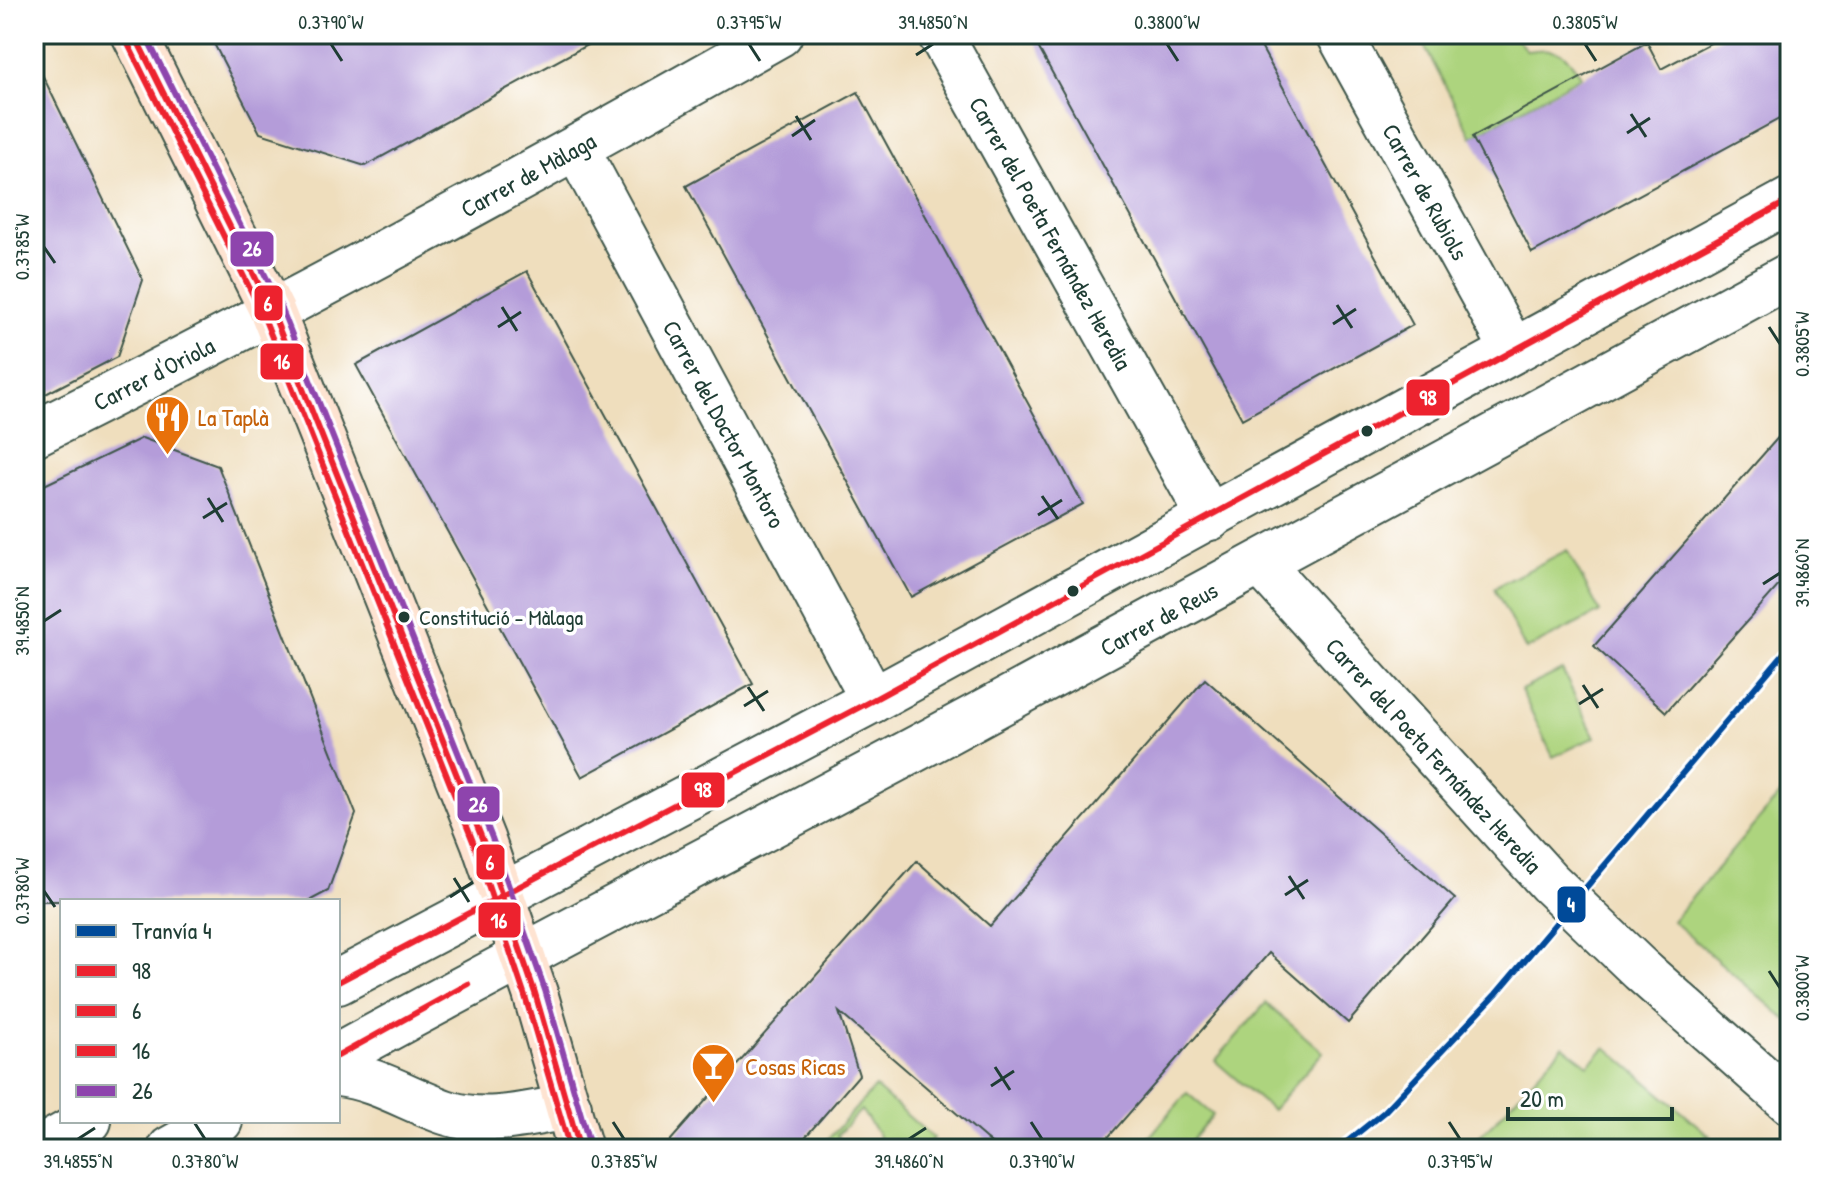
<svg xmlns="http://www.w3.org/2000/svg" width="1824" height="1183" font-family="'Patrick Hand',sans-serif">
	<rect width="100%" height="100%" fill="#fff"/>
	<filter id="ink" filterUnits="userSpaceOnUse"><feTurbulence type="fractalNoise" baseFrequency=".0125" numOctaves="2"/><feDisplacementMap in="SourceGraphic" scale="16" xChannelSelector="R" yChannelSelector="G"/><feConvolveMatrix kernelMatrix="1 2 1 2 8 2 1 2 1" color-interpolation-filters="sRGB"/></filter>
	<filter id="wash" filterUnits="userSpaceOnUse"><feTurbulence type="fractalNoise" baseFrequency=".006" numOctaves="4" result="noise"/><feDisplacementMap in="SourceGraphic" scale="32" xChannelSelector="R" yChannelSelector="G"/><feGaussianBlur stdDeviation="1.8" result="paint"/><feColorMatrix in="noise" values="0 0 0 0 0 0 0 0 0 0 0 0 0 0 0 0 0 1.4 0 .05"/><feComposite in="paint" operator="in"/></filter>
	<g filter="url(#wash)">
		<rect width="100%" height="100%" fill="#efdebd"/>
		<g fill="#add47e" stroke="#668859" stroke-width="2">
			<path d="M1418 34H1512L1527 51C1556 46 1566 51 1581 76L1472 137Z"/>
			<polygon points="1567,550 1600,612 1526,650 1494,588"/>
			<polygon points="1562,670 1595,737 1553,757 1521,690"/>
			<polygon points="1790,783 1790,1023 1672,921"/>
			<polygon points="1266,1003 1323,1052 1272,1110 1215,1061"/>
			<polygon points="1563,1046 1588,1065 1606,1047 1710,1136 1654,1149 1466,1149 1495,1121"/>
			<polygon points="875,1087 933,1138 924,1149 883,1149 878,1134 861,1110 837,1135 847,1149 819,1149"/>
			<polygon points="1187,1093 1213,1115 1184,1149 1139,1149"/>
		</g>
		<g id="blocks">
			<g fill="#b49cd9">
				<polygon points="209,34 607,34 365,166 260,133"/>
				<polygon points="1031,34 1254,34 1413,325 1242,419"/>
				<polygon points="1727,34 1790,34 1790,113 1532,253 1472,137 1647,42 1661,69"/>
				<polygon points="34,58 143,280 117,357 34,400"/>
				<polygon points="858,92 1083,504 911,597 686,186"/>
				<polygon points="527,271 753,684 582,777 356,365"/>
				<polygon points="1790,424 1790,573 1666,712 1594,646"/>
				<polygon points="142,438 218,466 356,814 328,891 309,901 34,901 34,490"/>
				<polygon points="1205,679 1455,899 1348,1023 1269,953 1098,1149 998,1149 839,1012 859,1075 795,1149 663,1149 917,861 990,926"/>
			</g>
		</g>
	</g>
	<g filter="url(#ink)">
		<use href="#blocks" fill-opacity="0" stroke="#3e5549" stroke-width="2"/>
		<g fill="none" stroke-linecap="round" stroke-linejoin="round">
			<defs>
				<g id="minor">
					<path id="s1" d="M940 34 1210 518"/>
					<path id="s2" d="M1339 34 1513 350"/>
					<path id="s3" d="M577 149 873 700"/>
					<path id="s4" d="M34 434C287 308 534 173 780 34"/>
					<path id="s5" d="M1261 564 1549 882 1641 970 1790 1102"/>
					<path d="M338 1074C377 1078 411 1101 448 1113 487 1126 530 1113 569 1107"/>
				</g>
				<g id="tertiary">
					<polyline points="338,982 873,700 1790,200"/>
					<path id="s6" d="M338 1056C536 947 738 844 938 737 1223 585 1506 429 1790 275"/>
					<polyline points="39,1149 89,1121"/>
					<polyline points="170,1149 220,1121"/>
				</g>
				<polyline id="secondary" points="134,34 272,311 483,841 535,993 580,1149"/>
			</defs>
			<use href="#minor" stroke="#3e5549" stroke-width="48"/>
			<use href="#tertiary" stroke="#3e5549" stroke-width="48"/>
			<use href="#secondary" stroke="#3e5549" stroke-width="48"/>
			<use href="#minor" stroke="#fff" stroke-width="44"/>
			<use href="#tertiary" stroke="#fff" stroke-width="44"/>
			<use href="#secondary" stroke="#fee3d1" stroke-width="44"/>
			<defs>
				<g id="bus-1">
					<polyline points="338,982 873,700 1790,200"/>
					<polyline points="338,1056 468,984"/>
				</g>
				<polyline id="bus-2" points="134,34 272,311 483,841 535,993 580,1149"/>
				<polyline id="bus-3" points="125,38 263,315 474,844 525,996 570,1149"/>
				<polyline id="bus-4" points="145,34 281,307 492,838 545,990 590,1146"/>
			</defs>
			<use href="#bus-1" stroke="#fff" stroke-width="12"/>
			<use href="#bus-2" stroke="#fff" stroke-width="12"/>
			<use href="#bus-3" stroke="#fff" stroke-width="12"/>
			<use href="#bus-4" stroke="#fff" stroke-width="12"/>
			<use href="#bus-1" stroke="#ed222e" stroke-width="6"/>
			<use href="#bus-2" stroke="#ed222e" stroke-width="6"/>
			<use href="#bus-3" stroke="#ed222e" stroke-width="6"/>
			<use href="#bus-4" stroke="#8e44ad" stroke-width="6"/>
			<defs>
				<polyline id="tram-1" points="1338,1149 1384,1112 1496,994 1790,646"/>
			</defs>
			<use href="#tram-1" stroke="#fff" stroke-width="12"/>
			<use href="#tram-1" stroke="#004a99" stroke-width="6"/>
		</g>
	</g>
	<path fill="none" stroke="#1f3d34" stroke-width="3" d="M331 44 342 61M749 44 760 61M1167 44 1178 61M1585 44 1596 61M916 55 933 44M1631 114 1646 137M796 116 811 140M1627 133 1650 118M792 136 815 120M44 247 55 263M1337 305 1352 328M502 307 517 331M1333 324 1356 309M498 327 521 312M1769 327 1780 344M1042 496 1058 519M208 498 223 522M1038 515 1062 500M203 518 227 503M1763 584 1780 573M44 621 61 610M1583 685 1598 708M748 687 764 711M1579 704 1603 689M744 706 768 691M1289 876 1304 899M454 878 469 902M44 891 55 907M1285 895 1308 880M450 897 473 882M1769 971 1780 988M995 1067 1010 1090M991 1086 1014 1071M194 1122 205 1139M613 1122 624 1139M1031 1122 1042 1139M1449 1122 1460 1139M78 1139 95 1128M909 1139 926 1128"/>
	<defs>
		<symbol id="restaurant-pin" viewBox="-11 -11 22 30"><path d="M0 17L-7.5 6A9.5 9.5 0 1 1 7.5 6Z" fill="#e8710a" stroke="#fff"/><path d="M-5-6h1v4h1v-4h1v4h1v-4h1v5L-1.5 .5V6h-2V.5L-5-1ZM5-6V6H3V1.5H1.5Q1.5-4 5-6Z" fill="#fff"/></symbol>
		<symbol id="bar-pin" viewBox="-11 -11 22 30"><path d="M0 17L-7.5 6A9.5 9.5 0 1 1 7.5 6Z" fill="#e8710a" stroke="#fff"/><path d="M-6-5H6L.8 .8V4.5H3.5V6h-7V4.5H-.8V.8Z" fill="#fff"/></symbol>
	</defs>
	<g fill-rule="evenodd">
		<use href="#restaurant-pin" x="142" y="392" width="51" height="69"/>
		<use href="#bar-pin" x="688" y="1040" width="51" height="69"/>
	</g>
	<g fill="#1f3d34" stroke="#fff" stroke-width="3">
		<circle cx="1367" cy="431" r="7"/>
		<circle cx="1073" cy="591" r="7"/>
		<circle cx="404" cy="617" r="7"/>
	</g>
	<g text-anchor="middle" dominant-baseline="central" stroke-width="7" stroke-linejoin="round" paint-order="stroke">
		<g font-size="22" fill="#1f3d34" stroke="#fff" text-anchor="start">
			<text x="419" y="617">Constitució - Màlaga</text>
		</g>
		<g font-size="24" fill="#1f3d34" stroke="#fff">
			<text stroke="none"><textPath href="#s4" startOffset="558">Carrer de Màlaga</textPath></text>
			<text stroke="none"><textPath href="#s2" startOffset="180">Carrer de Rubiols</textPath></text>
			<text stroke="none"><textPath href="#s1" startOffset="228">Carrer del Poeta Fernández Heredia</textPath></text>
			<text stroke="none"><textPath href="#s4" startOffset="134">Carrer d'Oriola</textPath></text>
			<text stroke="none"><textPath href="#s3" startOffset="312">Carrer del Doctor Montoro</textPath></text>
			<text stroke="none"><textPath href="#s6" startOffset="930">Carrer de Reus</textPath></text>
			<text stroke="none"><textPath href="#s5" startOffset="258">Carrer del Poeta Fernández Heredia</textPath></text>
		</g>
		<g font-size="24" fill="#c56008" stroke="#fff" text-anchor="start">
			<text x="198" y="417">La Taplà</text>
			<text x="745" y="1066">Cosas Ricas</text>
		</g>
	</g>
	<g stroke="#fff" stroke-width="3">
		<rect x="229" y="230" width="46" height="38" rx="8" fill="#8e44ad"/>
		<rect x="253" y="284" width="31" height="38" rx="8" fill="#ed222e"/>
		<rect x="259" y="342" width="46" height="39" rx="8" fill="#ed222e"/>
		<rect x="1405" y="378" width="46" height="39" rx="8" fill="#ed222e"/>
		<rect x="680" y="771" width="46" height="38" rx="8" fill="#ed222e"/>
		<rect x="456" y="785" width="45" height="38" rx="8" fill="#8e44ad"/>
		<rect x="475" y="843" width="31" height="38" rx="8" fill="#ed222e"/>
		<rect x="1556" y="885" width="31" height="39" rx="8" fill="#004a99"/>
		<rect x="477" y="901" width="45" height="38" rx="8" fill="#ed222e"/>
	</g>
	<g font-size="22" text-anchor="middle" font-weight="bold" fill="#fff">
		<text x="252" y="256">26</text>
		<text x="268" y="311">6</text>
		<text x="282" y="369">16</text>
		<text x="1428" y="405">98</text>
		<text x="703" y="797">98</text>
		<text x="478" y="812">26</text>
		<text x="490" y="870">6</text>
		<text x="1571" y="912">4</text>
		<text x="499" y="928">16</text>
	</g>
	<rect width="1824" height="1183" fill="none" stroke="#fff" stroke-width="88"/>
	<rect x="60" y="899" width="280" height="224" fill="#ffffff" stroke="#a5b1ae" stroke-width="2"/>
	<rect x="76" y="925" width="40" height="12" fill="#004a99" stroke="#a5b1ae" stroke-width="2"/>
	<text x="132" y="939" font-size="24" fill="#1f3d34">Tranvía 4</text>
	<rect x="76" y="965" width="40" height="12" fill="#ed222e" stroke="#a5b1ae" stroke-width="2"/>
	<text x="132" y="979" font-size="24" fill="#1f3d34">98</text>
	<rect x="76" y="1005" width="40" height="12" fill="#ed222e" stroke="#a5b1ae" stroke-width="2"/>
	<text x="132" y="1019" font-size="24" fill="#1f3d34">6</text>
	<rect x="76" y="1045" width="40" height="12" fill="#ed222e" stroke="#a5b1ae" stroke-width="2"/>
	<text x="132" y="1059" font-size="24" fill="#1f3d34">16</text>
	<rect x="76" y="1085" width="40" height="12" fill="#8e44ad" stroke="#a5b1ae" stroke-width="2"/>
	<text x="132" y="1099" font-size="24" fill="#1f3d34">26</text>
	<path d="M1508 1107v12h164v-12" fill="none" stroke="#1f3d34" stroke-width="4"/>
	<text x="1520" y="1107" font-size="24" fill="#1f3d34" stroke="#ffffff" stroke-width="6" paint-order="stroke">20 m</text>
	<rect x="44" y="44" width="1736" height="1095" fill="none" stroke="#1f3d34" stroke-width="3"/>
	<g font-size="20" text-anchor="middle" fill="#1f3d34">
		<text x="331" y="29">0.3790°W</text>
		<text x="749" y="29">0.3795°W</text>
		<text x="933" y="29">39.4850°N</text>
		<text x="1167" y="29">0.3800°W</text>
		<text x="1585" y="29">0.3805°W</text>
		<text transform="translate(22 247) rotate(-90)" y="7">0.3785°W</text>
		<text transform="translate(1802 344) rotate(-90)" y="7">0.3805°W</text>
		<text transform="translate(1802 573) rotate(-90)" y="7">39.4860°N</text>
		<text transform="translate(22 621) rotate(-90)" y="7">39.4850°N</text>
		<text transform="translate(22 891) rotate(-90)" y="7">0.3780°W</text>
		<text transform="translate(1802 988) rotate(-90)" y="7">0.3800°W</text>
		<text x="78" y="1168">39.4855°N</text>
		<text x="205" y="1168">0.3780°W</text>
		<text x="624" y="1168">0.3785°W</text>
		<text x="909" y="1168">39.4860°N</text>
		<text x="1042" y="1168">0.3790°W</text>
		<text x="1460" y="1168">0.3795°W</text>
	</g>
</svg>
